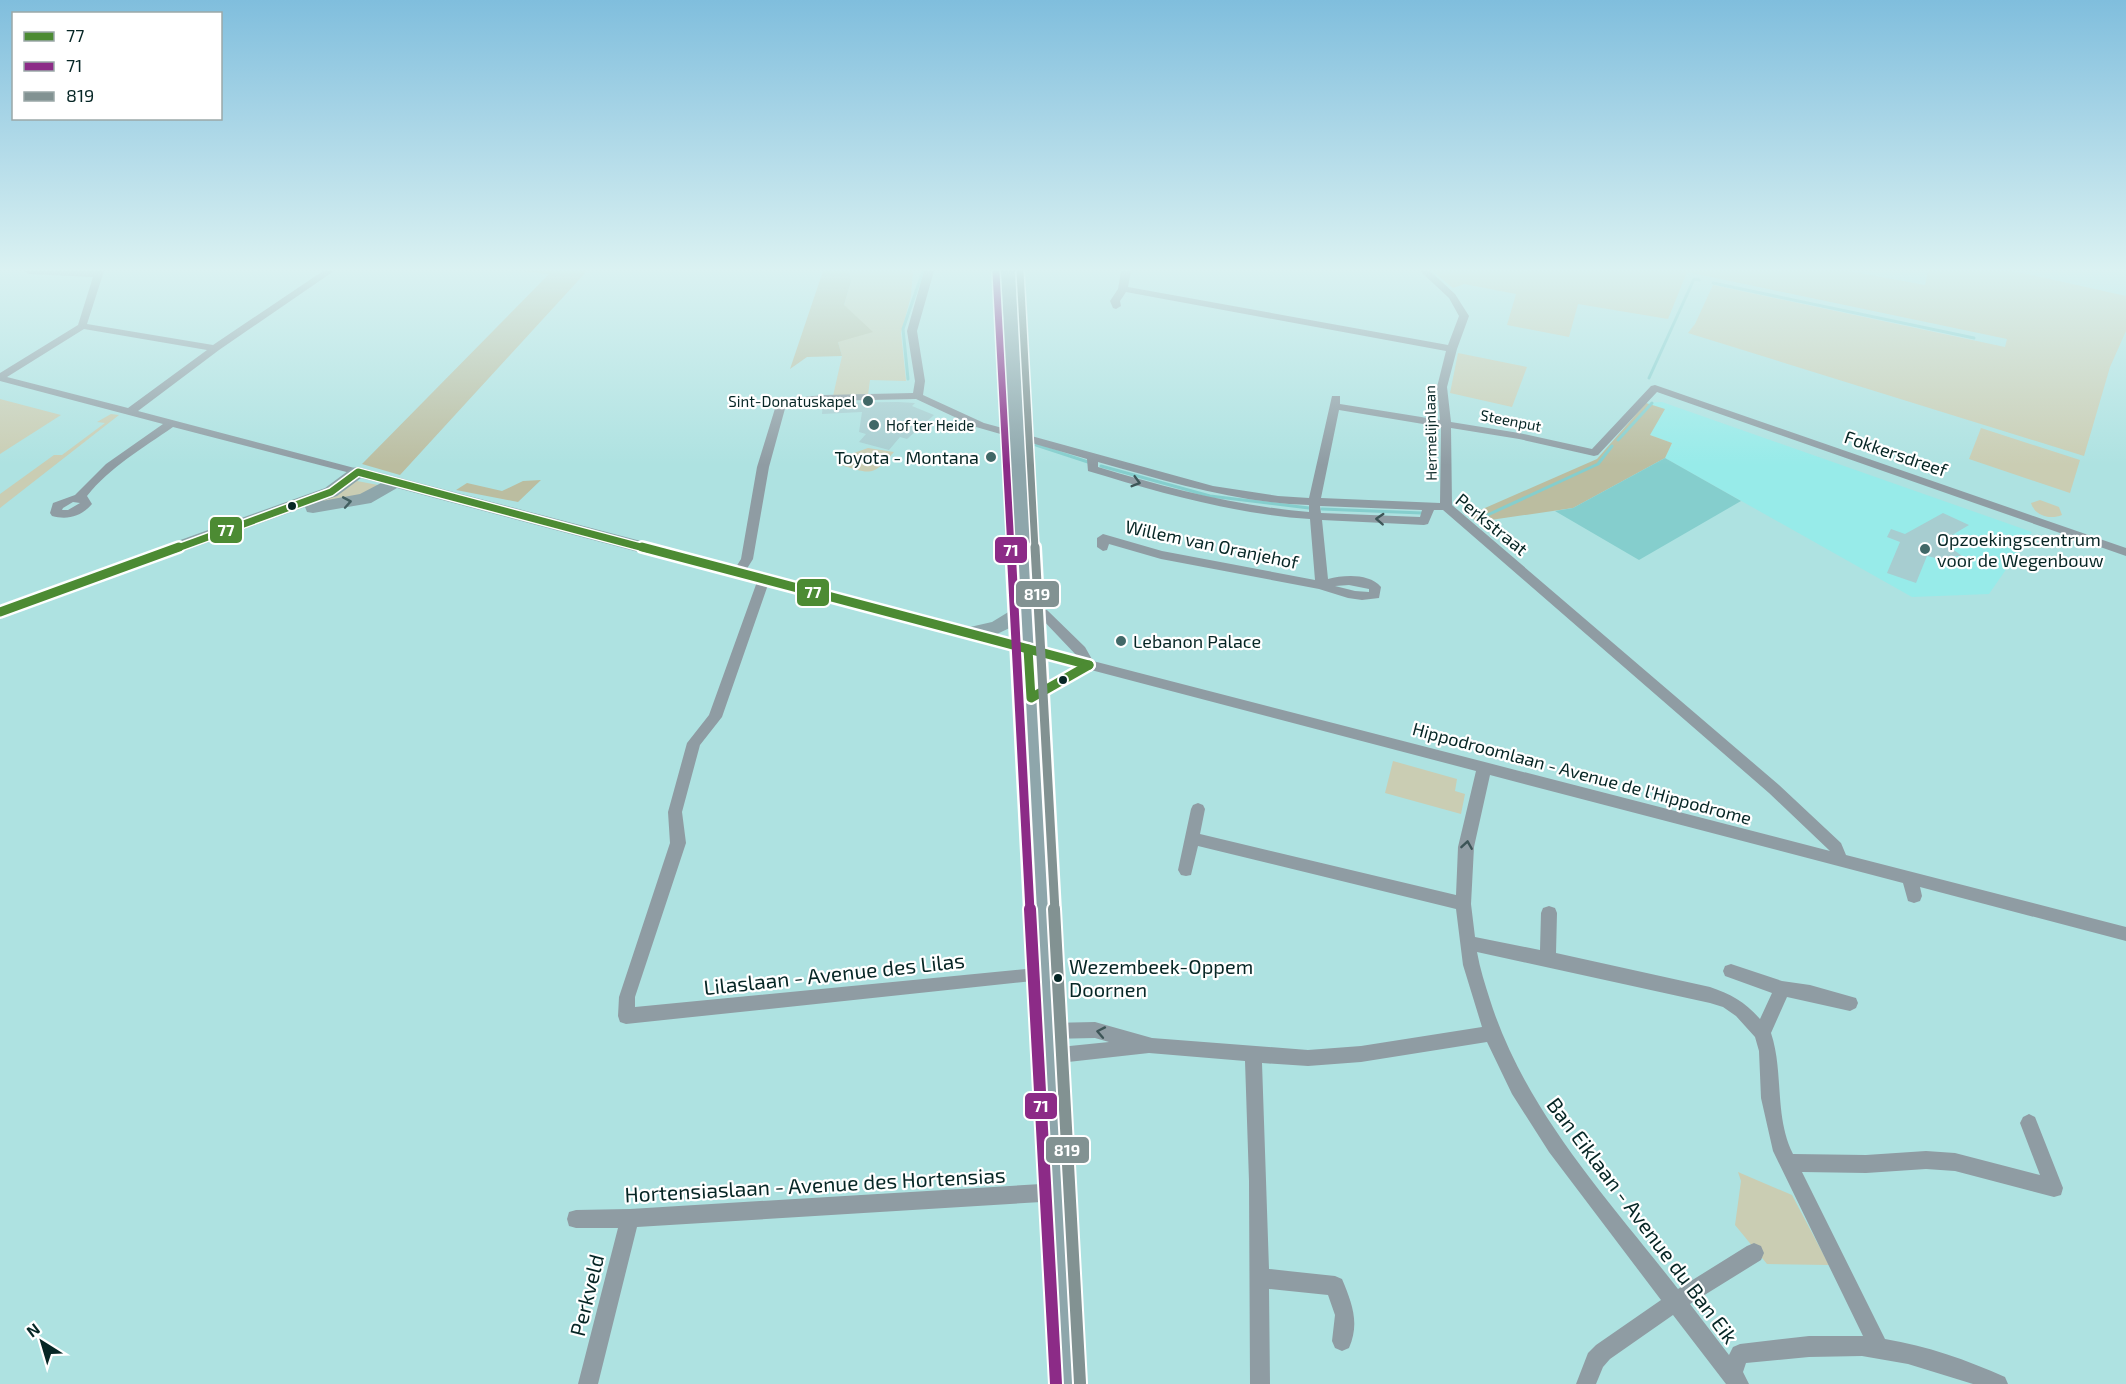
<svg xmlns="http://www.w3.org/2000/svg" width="2126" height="1384" font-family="'Exo 2',sans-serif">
	<rect width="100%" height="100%" fill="#aee2e1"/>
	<polygon fill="#97ebe9" points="1662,402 2032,532 1989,594 1912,597 1665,458 1672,443 1650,435 1646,403"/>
	<g fill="#cacdb3">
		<polygon points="849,271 913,271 911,296 901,333 906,381 870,380 868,395 833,396 842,356 838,342 844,305 851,281"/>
		<polygon points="1432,271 1848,271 1925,285 1928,271 2014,271 2126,296 2126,331 2110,367 2084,456 1688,333 1695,324 1713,285 2005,347 2007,339 1687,272 1668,319 1578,304 1569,337 1507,325 1516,294 1464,284 1453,288"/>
		<polygon points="1458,353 1527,367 1512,407 1450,393"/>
		<polygon points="0,399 61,415 0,454"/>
		<polygon points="111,414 119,415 0,508 0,494 54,455 62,455 105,423 97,422"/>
		<polygon points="1981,428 2080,460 2070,493 1969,459"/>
		<path d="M868 448 894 452C872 477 872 474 840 465V462L848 455Z"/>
		<polygon points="357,481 378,485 376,492 314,506 314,501"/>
		<path d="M2040 500 2059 507 2062 515C2050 520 2035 516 2031 503Z"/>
		<polygon points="1393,761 1457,779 1455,791 1465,794 1461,814 1385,793"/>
		<polygon points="1738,1172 1792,1195 1829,1265 1767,1264 1735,1225 1741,1181"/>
	</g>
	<g fill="#bbbda0">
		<polygon points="520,271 587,271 400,475 362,464 549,274"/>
		<polygon points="823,271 849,271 851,281 844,305 873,332 838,342 842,356 807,357 790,369"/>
		<polygon points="1646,403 1665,409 1650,435 1672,443 1665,458 1573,508 1477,522 1469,515 1597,459"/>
		<polygon points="541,480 518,502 456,490 467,483 502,491 523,481"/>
	</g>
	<polygon fill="#85cecd" points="1665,458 1741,501 1639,560 1555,511 1573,508"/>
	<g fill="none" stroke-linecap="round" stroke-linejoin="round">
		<g stroke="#85cecd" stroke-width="3">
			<polyline points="1713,283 1974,338"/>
			<polyline points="1649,378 1694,279 1699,280"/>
			<polyline points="908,379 903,329 923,271"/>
			<polyline points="1618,440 1652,403"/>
			<polyline points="1036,445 1088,462"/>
			<polyline points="1101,466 1210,496 1309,508"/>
			<polyline points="1322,509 1422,513"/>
			<polyline points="1481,518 1598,464 1612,446"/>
		</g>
	</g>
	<g fill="#a7cdd0">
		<polygon points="898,402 915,403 912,406 934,415 907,439 900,437 889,450 859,442 866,434 859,432 862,412 822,414 823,403"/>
		<polygon points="1943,513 1969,525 1942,541 1962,556 1952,556 1956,563 1927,556 1916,583 1887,573 1900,542 1887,537 1891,529 1905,534"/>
	</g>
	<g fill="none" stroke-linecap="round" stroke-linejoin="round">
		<g fill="#8f9ca3" fill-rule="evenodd">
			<path d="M24 271H104L87 324 213 345 323 271H334L219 350 138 411 362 470 364 472 358 475 173 427C143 448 110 467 87 496L92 504C81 517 67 520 52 516L50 513 53 503 75 495 106 464 163 424 0 381V373L78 325 93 277 28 274ZM84 329 207 350 128 408 7 377ZM73 502 80 503 68 510H62L63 508Z"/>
			<path d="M924 271H934L917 331 925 381 923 395 984 423 1213 486 1278 496 1309 498 1332 396H1340V404L1440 420 1437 387 1446 351 1126 292 1120 301 1121 306 1116 309 1113 308 1110 301 1118 289 1121 271H1131L1128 287 1448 345 1459 316 1449 298 1420 271H1430L1455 294 1469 316 1457 349 1447 387 1451 422 1519 433 1592 449 1651 386 1655 385 2126 548V556L1657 392 1598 455 1594 456 1519 439 1451 428 1452 505 1779 785 1841 843 1846 855 2126 927V941L1920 887 1922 896 1920 901 1914 903 1908 901 1903 883 1490 775 1474 847 1471 904 1475 937 1540 950 1541 913 1543 908 1549 906 1555 908 1557 913 1556 953 1710 987C1731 994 1745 1002 1760 1019L1772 993 1725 976 1723 971 1725 966 1731 964 1782 981 1810 985 1856 998 1858 1003 1856 1008 1850 1011 1787 997 1771 1033C1784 1072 1774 1116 1793 1154L1866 1155 1926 1151 1955 1153 2040 1175 2020 1123 2023 1117 2029 1114 2035 1117 2063 1188 2061 1195 2054 1197 1955 1171 1926 1169 1866 1173 1802 1172 1885 1339C1927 1346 1967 1360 2005 1377L2008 1384H1973L1908 1364 1862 1356 1809 1357 1746 1363 1743 1372 1749 1384H1726L1673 1315 1610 1359 1603 1367 1596 1384H1576L1588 1353 1596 1345 1661 1300 1549 1152 1512 1094 1487 1042 1361 1062 1308 1066 1262 1063 1269 1269 1335 1276 1342 1279C1352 1303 1360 1323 1349 1348L1342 1351 1335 1348 1332 1341 1335 1315 1328 1295 1269 1289 1270 1384H1250L1249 1181 1245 1061 1149 1053 1050 1064 1044 1062 1041 1056 1044 1050 1050 1048 1109 1042 1095 1038 1049 1039 1043 1037 1041 1031 1043 1025 1049 1023 1095 1022 1152 1038 1308 1050 1361 1046 1482 1027 1463 965 1456 909 1198 846 1191 875 1186 876 1181 875 1178 870 1191 809 1193 805 1198 803 1203 805 1205 809 1200 834 1456 895 1458 847 1476 771 1091 670 1036 702H1026L1024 698 1026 694 1076 666 1023 652 1021 649 1023 646 1028 644 1078 657 1039 616 1037 613 1039 610H1047L1085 647 1093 661 1830 851 1769 793 1443 510H1434L1428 524 1424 525 1322 520 1328 579C1344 575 1369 573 1381 587L1379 598 1362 600 1348 598 1319 589 1161 559 1109 544 1107 550 1103 551 1097 547V538L1103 534 1162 551 1315 580 1310 519C1234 514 1161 493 1088 471L1087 459 976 427 916 399 824 401 786 405 769 467 753 559 743 575H735L733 572 741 559 757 467 777 402 782 399 824 395 913 393 915 381 907 331ZM1339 410 1441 427 1440 503 1321 498ZM1098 462C1170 482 1233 502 1309 505V512C1237 506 1167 488 1098 467ZM1320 506 1422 510 1420 517 1321 513ZM1349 585 1369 589V592L1355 591 1335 586ZM1477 952 1710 1003 1723 1007 1736 1016 1755 1037 1759 1051 1761 1098 1773 1151 1863 1336H1809L1740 1344 1733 1347 1729 1355 1690 1304 1761 1260 1764 1253 1761 1246 1754 1243 1747 1246 1678 1289C1608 1199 1525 1111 1490 1000 1485 984 1480 969 1477 952Z"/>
			<polygon points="764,575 770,579 722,717 700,745 682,812 686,843 635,997 635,1007 1046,967 1052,969 1054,974 1052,979 626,1024 620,1022 618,1016 619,997 670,843 668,812 687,743 709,715 758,579"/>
			<polygon points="1058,1183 1065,1185 1067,1192 1065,1199 1058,1201 637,1227 598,1384 578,1384 618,1228 576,1228 569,1226 567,1219 569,1212 576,1210 630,1209"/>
		</g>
		<path fill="#8ea6ab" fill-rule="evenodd" d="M1001 271H1015L1083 1384H1053L1019 653 397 488 371 503 313 513 307 512 305 507 0 618V605L325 488 352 468 358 467 970 627 992 622 1010 611 1016 594ZM361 478 381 483 360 494 322 501 337 496ZM1018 624 1019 640 997 634Z"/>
		<defs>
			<polyline id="bus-1-far1" points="175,549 331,492 358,472 648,549"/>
			<g id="bus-1">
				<polyline points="642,547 1089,665"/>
				<polyline points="0,612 179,547"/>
				<polyline points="1028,649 1031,698 1089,665"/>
			</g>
			<polyline id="bus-2-far2" points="996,272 1011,549"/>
			<polyline id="bus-2-far1" points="1011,547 1030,911"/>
			<polyline id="bus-2" points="1030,909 1056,1384"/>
			<polyline id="bus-3-far2" points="1020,271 1035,549"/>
			<polyline id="bus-3-far1" points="1035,547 1055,911"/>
			<polyline id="bus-3" points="1054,909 1080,1383"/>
		</defs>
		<use href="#bus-1-far1" stroke="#fff" stroke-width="10"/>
		<use href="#bus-1" stroke="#fff" stroke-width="14"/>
		<use href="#bus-2-far2" stroke="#fff" stroke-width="10"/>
		<use href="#bus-2-far1" stroke="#fff" stroke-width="14"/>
		<use href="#bus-2" stroke="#fff" stroke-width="16"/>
		<use href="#bus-3-far2" stroke="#fff" stroke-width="10"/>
		<use href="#bus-3-far1" stroke="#fff" stroke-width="14"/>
		<use href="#bus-3" stroke="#fff" stroke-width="16"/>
		<use href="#bus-1-far1" stroke="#4c8b33" stroke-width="7"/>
		<use href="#bus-1" stroke="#4c8b33" stroke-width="9"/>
		<use href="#bus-2-far2" stroke="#8c2b87" stroke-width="7"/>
		<use href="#bus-2-far1" stroke="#8c2b87" stroke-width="9"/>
		<use href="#bus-2" stroke="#8c2b87" stroke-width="12"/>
		<use href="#bus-3-far2" stroke="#829292" stroke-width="7"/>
		<use href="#bus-3-far1" stroke="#829292" stroke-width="9"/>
		<use href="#bus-3" stroke="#829292" stroke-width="12"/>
	</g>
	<defs><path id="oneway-chevron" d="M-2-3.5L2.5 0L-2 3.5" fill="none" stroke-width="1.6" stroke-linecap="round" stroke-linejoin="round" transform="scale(1.5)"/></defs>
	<g stroke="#3d5557">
		<use href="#oneway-chevron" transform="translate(1136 482) rotate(16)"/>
		<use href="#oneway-chevron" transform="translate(1380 519) rotate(-177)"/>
		<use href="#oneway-chevron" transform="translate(1467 845) rotate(-81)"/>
		<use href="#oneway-chevron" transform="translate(1101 1032) rotate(-169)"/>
	</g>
	<use stroke="#436061" href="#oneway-chevron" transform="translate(347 502) rotate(-10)"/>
	<linearGradient id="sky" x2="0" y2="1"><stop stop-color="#80bedd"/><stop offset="0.58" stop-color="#dbf2f2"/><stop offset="1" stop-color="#dbf2f2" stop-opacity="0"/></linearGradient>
	<rect width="2126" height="465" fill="url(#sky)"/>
	<g fill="#416867" stroke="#fff" stroke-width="2">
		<circle cx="868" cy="401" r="6"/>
		<circle cx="874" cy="425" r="6"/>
		<circle cx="991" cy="457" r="6"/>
		<circle cx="1925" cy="549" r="6"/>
		<circle cx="1121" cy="641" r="6"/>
	</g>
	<g fill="#062625" stroke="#fff" stroke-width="2">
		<circle cx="292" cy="506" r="5"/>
		<circle cx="1063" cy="680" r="5"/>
		<circle cx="1058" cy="978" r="5"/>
	</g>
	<g text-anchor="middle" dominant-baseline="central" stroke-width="4.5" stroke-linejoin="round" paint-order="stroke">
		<g font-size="15" fill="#062625" stroke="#fff" text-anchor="end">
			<text x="856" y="401">Sint-Donatuskapel</text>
			<text x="886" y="425" text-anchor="start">Hof ter Heide</text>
		</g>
		<g font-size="15" fill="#062625" stroke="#fff">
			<text transform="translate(1511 420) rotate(11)">Steenput</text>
			<text transform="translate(1430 433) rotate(-91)">Hermelijnlaan</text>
		</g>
		<g font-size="18" fill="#062625" stroke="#fff">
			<text transform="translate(1896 453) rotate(19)">Fokkersdreef</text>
			<text transform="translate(1492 524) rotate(39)">Perkstraat</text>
			<text transform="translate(1212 544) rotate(12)">Willem van Oranjehof</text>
			<text transform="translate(1582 773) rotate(15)">Hippodroomlaan - Avenue de l'Hippodrome</text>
		</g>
		<g font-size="18" fill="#062625" stroke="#fff" text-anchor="start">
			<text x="979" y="457" text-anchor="end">Toyota - Montana</text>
			<text x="1937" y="539">Opzoekingscentrum<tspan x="1937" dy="21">voor de Wegenbouw</tspan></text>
			<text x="1133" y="641">Lebanon Palace</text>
		</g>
		<g font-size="20" fill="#062625" stroke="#fff" text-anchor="start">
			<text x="1069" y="966">Wezembeek-Oppem<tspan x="1069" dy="23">Doornen</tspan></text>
		</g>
		<g font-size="21" fill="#062625" stroke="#fff">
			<text transform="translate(834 973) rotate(-6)">Lilaslaan - Avenue des Lilas</text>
			<text transform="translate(815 1184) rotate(-3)">Hortensiaslaan - Avenue des Hortensias</text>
			<text transform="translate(1643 1220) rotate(53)">Ban Eiklaan - Avenue du Ban Eik</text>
			<text transform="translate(586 1295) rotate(-76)">Perkveld</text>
		</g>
	</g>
	<g stroke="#fff" stroke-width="2">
		<rect x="209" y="516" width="34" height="28" rx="6" fill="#4c8b33"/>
		<rect x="994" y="536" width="34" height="28" rx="6" fill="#8c2b87"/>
		<rect x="796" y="578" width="34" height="29" rx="6" fill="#4c8b33"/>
		<rect x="1015" y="580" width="45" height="28" rx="6" fill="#829292"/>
		<rect x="1024" y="1092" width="34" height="28" rx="6" fill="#8c2b87"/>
		<rect x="1045" y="1136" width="45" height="28" rx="6" fill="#829292"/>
	</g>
	<g font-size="16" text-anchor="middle" font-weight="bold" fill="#fff">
		<text x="226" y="536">77</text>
		<text x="1011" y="556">71</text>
		<text x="813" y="598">77</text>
		<text x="1037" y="600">819</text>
		<text x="1041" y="1112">71</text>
		<text x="1067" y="1156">819</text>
	</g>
	<rect x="12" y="12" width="210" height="108" fill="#ffffff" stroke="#9ba8a8" stroke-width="1.5"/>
	<rect x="24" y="32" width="30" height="9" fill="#4c8b33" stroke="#9ba8a8" stroke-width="1.5"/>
	<text x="66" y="42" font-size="18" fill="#062625">77</text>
	<rect x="24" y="62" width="30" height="9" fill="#8c2b87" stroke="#9ba8a8" stroke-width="1.5"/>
	<text x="66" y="72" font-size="18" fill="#062625">71</text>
	<rect x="24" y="92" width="30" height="9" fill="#829292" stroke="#9ba8a8" stroke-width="1.5"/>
	<text x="66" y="102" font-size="18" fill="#062625">819</text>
	<g transform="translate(42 1342) rotate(323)" stroke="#ffffff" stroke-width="4.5" paint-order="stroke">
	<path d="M0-4.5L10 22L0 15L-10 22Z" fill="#062625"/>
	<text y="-9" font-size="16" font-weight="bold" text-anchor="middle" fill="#062625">N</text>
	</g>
</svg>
